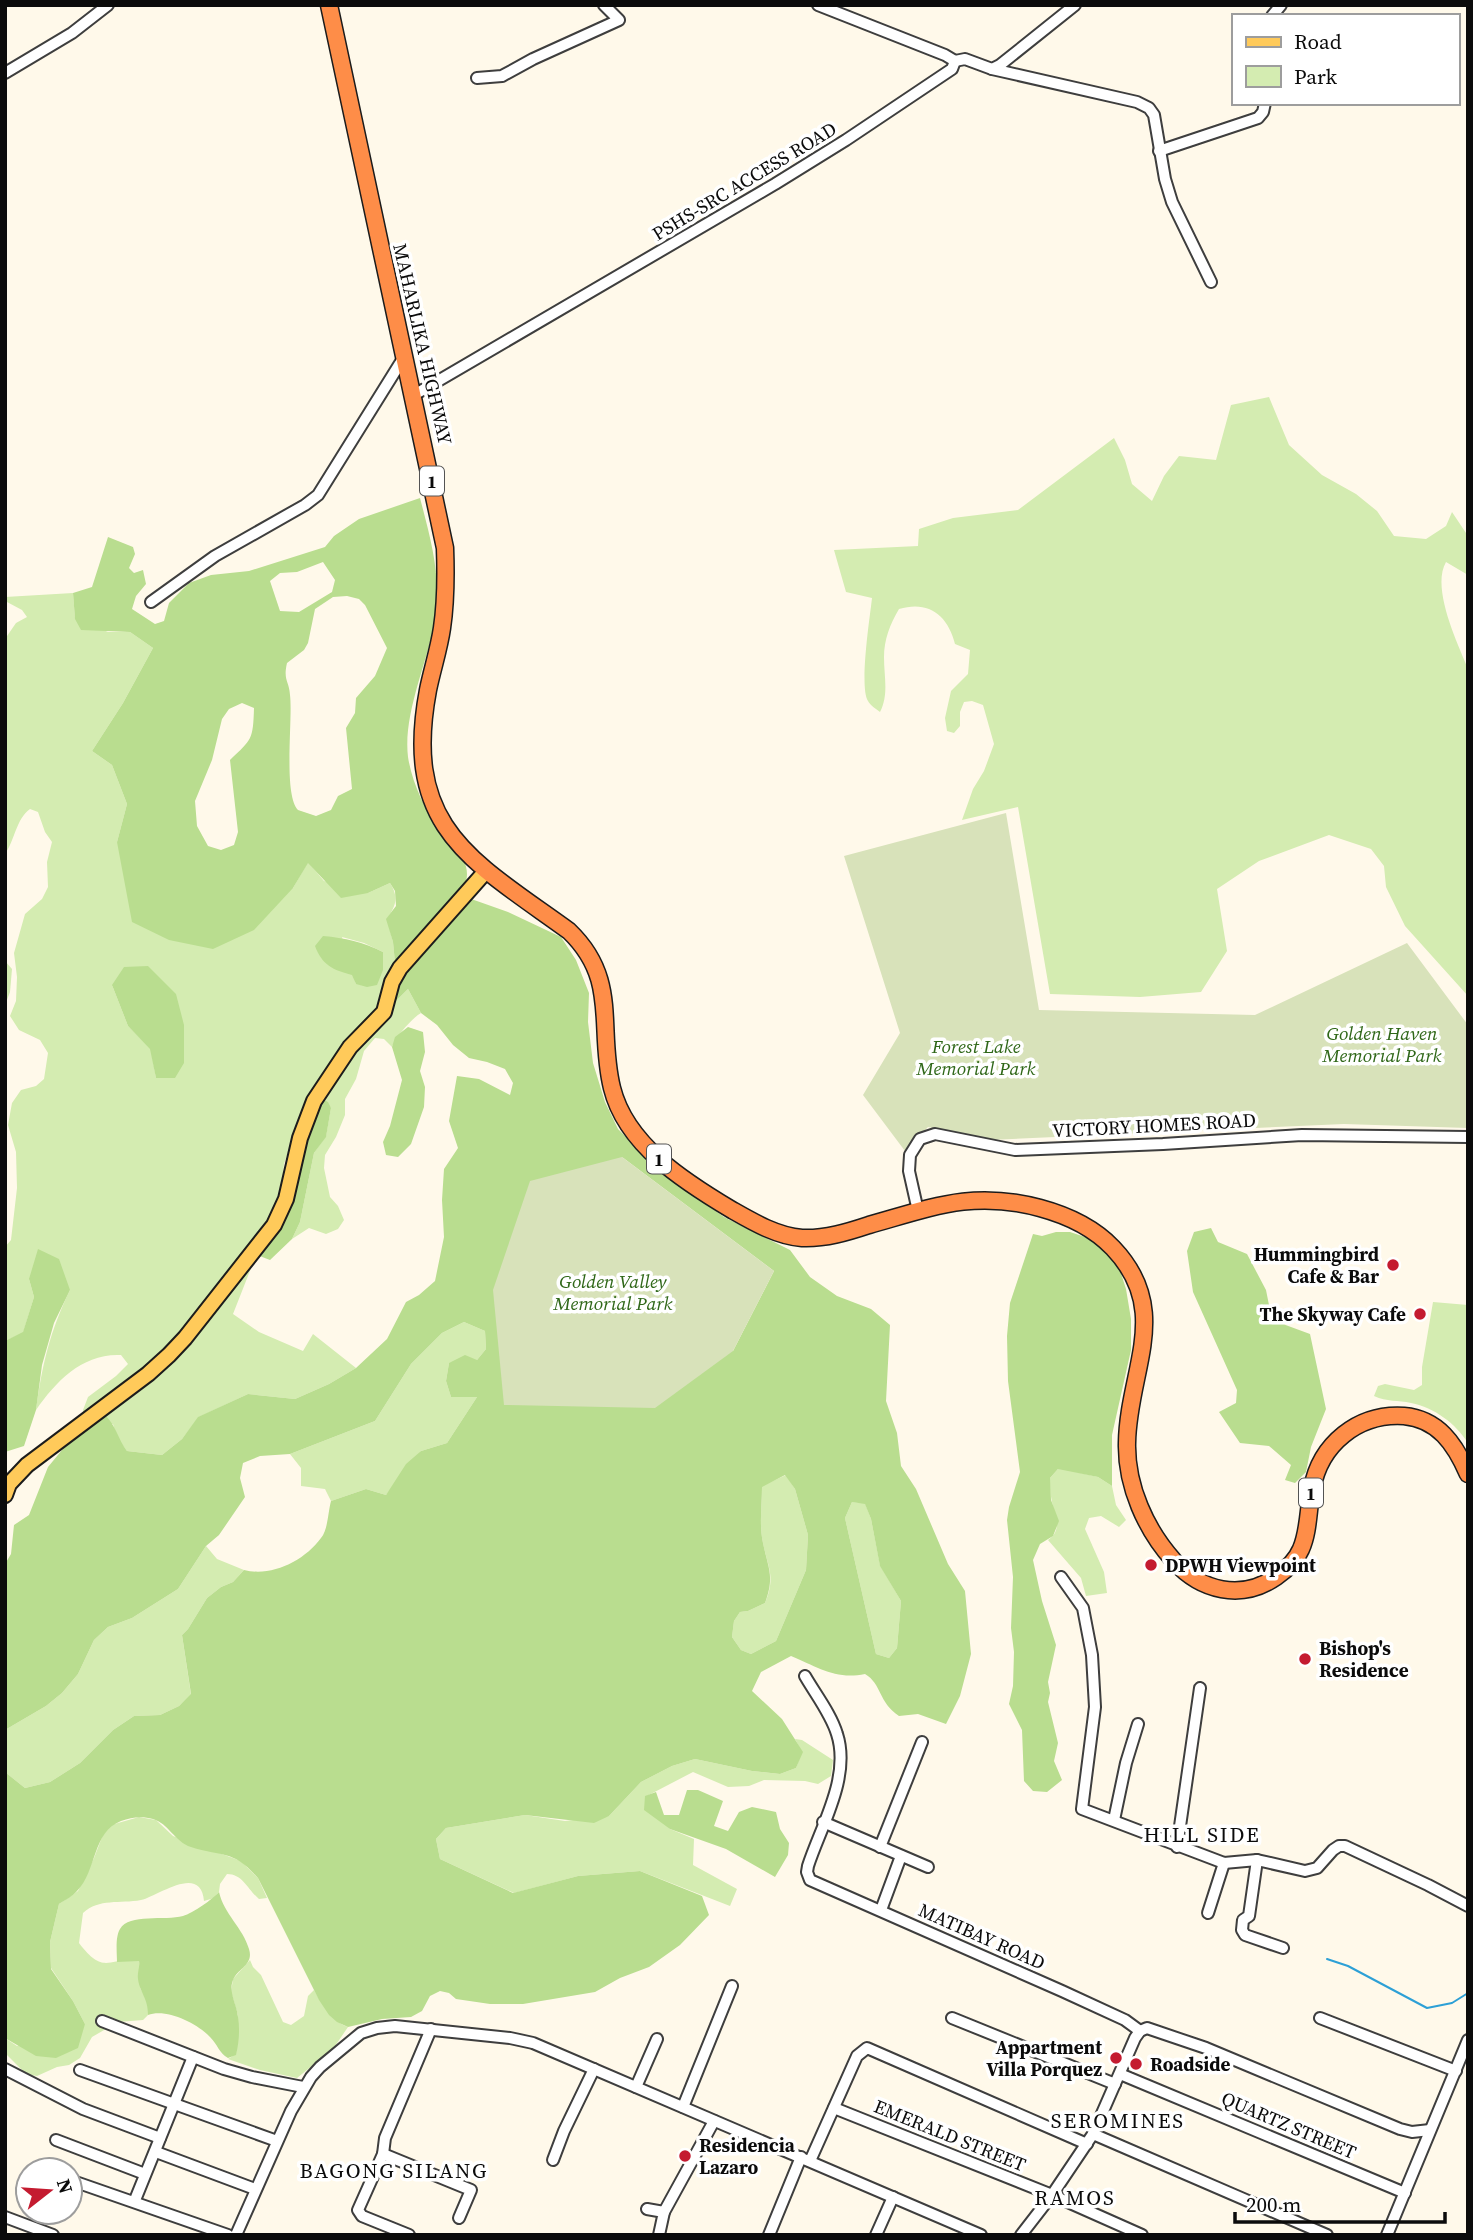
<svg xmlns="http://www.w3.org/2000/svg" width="1473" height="2240" font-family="'Source Serif 4',serif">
	<rect width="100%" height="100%" fill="#fff9ea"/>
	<g fill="#d4ecb1" fill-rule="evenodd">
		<path d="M1269 397 1289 445 1322 475 1356 494 1377 511 1394 536 1426 539 1446 526 1452 512 1468 536V575L1446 562C1431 588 1457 642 1468 669V996L1405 926 1386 887 1384 866 1371 849 1329 835 1259 861 1217 889 1227 951 1201 992 1140 997 1050 994 1018 807 962 820 973 789 984 771 994 744 983 705 972 701 964 702 960 712V726L954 733 947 731 945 718 951 691 968 674 970 650 955 644C948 615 928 600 899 609 890 624 884 640 884 657 884 677 889 694 880 712 876 709 870 705 868 701 859 687 870 617 872 598L846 592 834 550 918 546 919 529 953 518 1018 510 1114 438 1125 460 1132 484 1152 501 1164 476 1179 456 1216 460 1231 405Z"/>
		<path d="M73 593 75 618 108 632H130L153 648 123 703 92 751 112 765 127 804 117 842 293 888 308 862 324 881 368 893 390 883C399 897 396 906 387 919L393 942 395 963 382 1002 343 1046 305 1102 284 1164 281 1192 233 1314 259 1332 303 1351 313 1334 356 1368 329 1384 295 1399 248 1394 199 1417 182 1439 162 1455 127 1451 117 1438 113 1424 85 1426 83 1410 88 1397 116 1376 128 1364 121 1355C83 1353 56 1381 36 1410 42 1365 50 1331 70 1290L29 1279 34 1297 23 1333 5 1341V1247L11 1240 17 1188 16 1152 8 1125 12 1103 21 1090 36 1086 44 1079 48 1053 40 1040 19 1030 10 1016 16 1001 17 977 14 953 25 914 42 899 48 887 47 862 52 842 45 832 38 812 30 809C16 819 15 840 5 854V639L16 623 27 617 22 610 7 602 5 597ZM342 937 364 943 383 952 356 984ZM112 985 175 1078H156L151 1049 128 1026Z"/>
		<polygon points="5,961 12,969 10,992 5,1005"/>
		<path d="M408 989 421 1013C412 1018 395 1038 392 1047L384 1039 375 1038 364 1051 356 1079 345 1099V1115L336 1137 325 1155 324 1168 330 1197 338 1206 344 1220 338 1229 326 1234 309 1228 292 1239 300 1222 314 1153 326 1136 331 1108 322 1099 365 1035 392 1017 391 1006Z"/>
		<path d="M1433 1302 1468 1305V1443C1455 1423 1435 1408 1411 1403 1398 1400 1387 1402 1374 1396L1378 1386 1385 1384 1414 1390 1422 1385V1367Z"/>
		<polygon points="464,1322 485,1331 486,1349 477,1360 449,1363 446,1381 451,1397 477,1397 447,1443 421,1451 386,1495 366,1489 331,1501 325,1489 301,1486 301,1468 290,1454 375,1421 411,1364 442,1333"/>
		<path d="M1059 1468 1098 1477 1112 1486 1116 1505 1126 1520 1119 1527 1101 1516 1089 1518 1085 1529 1104 1572 1107 1593 1086 1596 1081 1578 1048 1540C1063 1530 1055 1516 1052 1502 1050 1494 1050 1485 1050 1478Z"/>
		<path d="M786 1475 795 1489 808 1535 806 1570 776 1641 751 1654 741 1650 732 1637 734 1621 740 1612 748 1611 765 1603C776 1576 768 1568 763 1543 759 1525 762 1505 762 1486Z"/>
		<polygon points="852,1502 865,1503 871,1519 880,1565 901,1601 897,1648 889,1658 876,1654 845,1518"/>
		<polygon points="206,1546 217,1559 244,1570 233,1582 221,1587 207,1598 188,1629 182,1635 191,1695 179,1706 160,1715 134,1716 113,1730 80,1763 50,1782 25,1788 5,1772 5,1730 46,1706 62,1693 78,1674 94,1640 108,1627 132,1618 178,1589"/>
		<polygon points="795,1739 802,1740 833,1760 831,1776 818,1784 805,1781 764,1780 749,1786 728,1787 693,1772 645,1797 670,1829 694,1839 693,1865 737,1889 730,1906 640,1871 578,1876 514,1893 440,1859 436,1839 446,1828 525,1815 565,1821 609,1816 641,1782 672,1766 695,1759 752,1771 780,1774 796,1768 802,1752"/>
		<path d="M139 1817 156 1820 173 1836 241 1861 258 1878 267 1898 259 1899C248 1890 243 1874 227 1874L220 1884 219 1892 214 1898 204 1901C201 1863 158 1896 141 1900 120 1904 99 1898 83 1913L79 1943C105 1977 108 1956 139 1961L140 1988 148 2003V2015L143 2020 118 2022 92 2037 80 2058 69 2065 57 2067 37 2076 26 2074 5 2053V2038L17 2046 85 2024 73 2001 51 1968 50 1942 59 1904 78 1891 94 1858 104 1832 111 1825Z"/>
		<path d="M250 1960 253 1967 261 1975 283 2022 291 2025 304 2016 308 1996 314 1990C321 2003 334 2023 348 2027L333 2049 297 2078 260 2070 228 2059 236 2054 238 2015 231 1992 233 1979Z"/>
	</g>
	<g fill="#b9dd8f" fill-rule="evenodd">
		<path d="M420 498C431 540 443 582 434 625 426 666 403 715 408 757 412 783 425 809 439 831 446 841 457 849 463 860 470 871 467 885 460 895L508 912 561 937 576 960 589 993 588 1022 593 1063 605 1102 618 1129 661 1172 724 1217 790 1250 810 1277 837 1296 871 1309 890 1325 886 1401 897 1433 901 1466 916 1489 948 1564 965 1591 971 1654 960 1696 946 1724 918 1714 899 1716C878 1702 882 1684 865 1674 835 1680 818 1667 791 1656L761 1672 752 1691 782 1719 803 1752 796 1768 780 1774 752 1771 695 1759 672 1766 641 1782 609 1816 594 1823 525 1815 446 1828 436 1839 440 1859 513 1893 578 1876 640 1871 702 1896 709 1915 680 1945 649 1967 620 1978 595 1992 523 2004H490L456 1999 449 1993 440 1991 430 1996 422 2011 411 2017 382 2019 348 2027 337 2022 329 2015 319 2000 258 1878C233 1849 222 1857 191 1847 175 1842 168 1823 153 1819 142 1816 132 1817 121 1821 92 1832 97 1871 77 1891 73 1896 65 1900 59 1904L50 1942 51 1969 73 2001 85 2024 78 2048 56 2058 36 2056 5 2038V1772L25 1788 50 1782 80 1763 113 1730 134 1716 160 1715 179 1706 191 1694 182 1635 188 1629 207 1598 221 1587 233 1582 244 1570C272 1577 304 1561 321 1538 328 1530 328 1512 331 1501L366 1489 386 1495 406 1464 421 1451 447 1443 477 1397H451L446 1381 449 1363 465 1355 477 1360 486 1349 485 1331 464 1322 442 1333 411 1364 375 1421 290 1454 260 1456 243 1463 240 1478 245 1497 219 1535 206 1546 178 1589 132 1618 108 1627 94 1640 78 1674 62 1693 46 1706 5 1730V1564L11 1554 14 1525 29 1515 48 1467 67 1444 85 1426 106 1416C116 1426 118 1439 127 1451L162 1455 182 1439 198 1417 248 1394 295 1399 329 1384 356 1368 387 1339 406 1302 419 1295 435 1281 444 1237 442 1200 444 1169 458 1148 449 1121 457 1076 479 1079 510 1095 513 1083 505 1069 487 1062 469 1058 453 1045 437 1025 421 1013 408 989 391 1006 389 978 395 963 393 942 386 919 396 906 395 891 390 883 368 893 341 898 308 863 293 888 254 930 213 949 169 940 132 922 117 842 127 804 112 765 92 751 123 703 153 648 130 632 81 630 75 619 73 593 92 587 108 537 133 547 135 554 129 568 134 573 143 570 146 584 136 596 132 609 155 624 164 621 169 603 189 583 211 575 249 571 325 547 334 536 359 519ZM323 562 335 580 332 592 299 612 280 611 270 581 280 573 297 572ZM347 596 359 599 365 605 387 648 375 676 356 698 355 713 346 728 352 789 338 796 331 810 316 816 298 810C283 794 293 719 290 695 289 680 283 681 287 663L304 650 308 643 315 609 333 597ZM242 703 254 708C253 740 252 739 230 760L238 832 234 845 221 850 208 846 197 826 195 801 212 760 222 719 229 709ZM622 1157 774 1271 733 1351ZM785 1475 795 1489 808 1535 806 1570 776 1641 751 1654 741 1650 732 1637 734 1621 740 1612 748 1611 765 1603C775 1576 768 1568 763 1543 759 1525 762 1505 762 1487ZM852 1502 865 1504 871 1519 880 1566 901 1601 897 1648 889 1658 876 1654 845 1518Z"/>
		<path d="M323 936C345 938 363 942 383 952V970L377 985 367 987 356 984 352 975C333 970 322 965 315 946Z"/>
		<polygon points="148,966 176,994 184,1025 184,1063 175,1078 156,1078 150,1049 128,1026 112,985 124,967"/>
		<polygon points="408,1027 423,1032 425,1052 420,1071 425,1087 424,1107 411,1144 398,1157 386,1155 383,1142 390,1126 402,1080 392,1047 395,1037"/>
		<polygon points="322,1099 328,1102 331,1108 330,1114 326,1137 314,1153 300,1222 292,1239 270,1260 257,1255"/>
		<polygon points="1211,1228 1218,1242 1247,1254 1266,1290 1272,1320 1310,1334 1326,1409 1311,1447 1306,1472 1295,1483 1285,1480 1291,1465 1269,1446 1240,1443 1219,1412 1236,1403 1237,1390 1193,1292 1187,1251 1194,1232"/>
		<polygon points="1056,1232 1070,1232 1088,1238 1105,1250 1117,1261 1126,1289 1131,1319 1131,1350 1112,1435 1112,1486 1098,1477 1058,1469 1050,1478 1051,1500 1059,1521 1053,1536 1040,1544 1033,1560 1042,1601 1056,1645 1048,1682 1050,1693 1048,1702 1058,1743 1054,1761 1062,1780 1047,1792 1033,1791 1024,1781 1022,1730 1009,1704 1013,1686 1014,1652 1011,1628 1013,1577 1007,1520 1009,1507 1020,1472 1008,1381 1007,1336 1010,1303 1033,1234 1042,1236"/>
		<polygon points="38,1249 59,1259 70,1290 54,1323 42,1365 36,1410 24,1446 5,1452 5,1341 23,1332 34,1297 29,1279"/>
		<polygon points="687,1790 698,1790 723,1801 714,1826 728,1831 739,1812 752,1807 776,1812 780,1829 789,1843 788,1855 775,1877 726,1849 670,1829 644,1810 645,1796 656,1792 664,1815 679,1815"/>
		<path d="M219 1892C224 1914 243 1928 249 1949 254 1965 238 1968 233 1980 228 1992 237 2005 238 2017 240 2030 239 2042 236 2055L228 2058C219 2053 218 2045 210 2037 197 2023 166 2008 148 2015 148 1997 140 1994 138 1979 137 1973 140 1967 139 1961L117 1962C117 1953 115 1937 120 1929 129 1913 165 1921 183 1916 193 1913 213 1899 219 1892Z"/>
	</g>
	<g fill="#d8e2ba">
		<polygon points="1006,813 1039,1010 1255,1015 1407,943 1468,1025 1468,1128 1344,1124 989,1140 928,1127 905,1151 863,1095 900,1033 844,856"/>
		<polygon points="622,1157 774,1271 733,1351 655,1408 504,1405 493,1290 530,1181"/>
	</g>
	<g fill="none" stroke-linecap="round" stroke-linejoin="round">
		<polyline stroke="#2da0d6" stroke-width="2" points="1327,1959 1348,1966 1427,2008 1452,2003 1468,1993"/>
		<defs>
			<g id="minor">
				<polyline points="1272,16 1281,5"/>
				<polyline points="955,61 965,59 992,69 1000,65 1075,5"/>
				<polyline points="992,69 1137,102 1149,108 1154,115 1165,179 1172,202 1211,282"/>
				<polyline points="5,73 72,33 108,5"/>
				<polyline points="477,78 502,76 533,59 619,20 604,5"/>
				<polyline points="1159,151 1258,118 1263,112 1265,103"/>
				<polyline points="414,395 775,184 846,140 952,69 955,61 945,55 818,5"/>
				<polyline points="151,602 215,556 305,505 318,495 404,357"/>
				<polyline points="918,1211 909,1171 910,1155 920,1139 935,1134 1015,1150 1163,1144 1302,1135 1468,1137"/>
				<polyline points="1061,1577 1083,1608 1092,1655 1095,1707 1082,1809 1224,1863 1257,1860 1305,1871 1317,1868 1333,1850 1339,1846 1345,1846 1428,1885 1468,1906"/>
				<path d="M805 1676C816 1695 831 1714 837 1734 851 1777 821 1826 808 1866L807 1872 810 1880 1062 1991 1125 2020 1140 2031"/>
				<polyline points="1114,1820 1126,1763 1138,1724"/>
				<polyline points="823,1822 928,1867"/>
				<polyline points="880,1847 922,1742"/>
				<polyline points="1177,1847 1200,1688"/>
				<polyline points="1257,1860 1249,1916 1243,1920 1242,1930 1245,1935 1283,1948"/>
				<polyline points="881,1910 901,1856"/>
				<polyline points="1208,1913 1224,1863"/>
				<polyline points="952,2018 1115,2084"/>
				<polyline points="1320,2018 1456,2071"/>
				<polyline points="102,2021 224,2069 252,2077 303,2087"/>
				<polyline points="5,2069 83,2109 160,2138"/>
				<polyline points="80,2070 277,2141"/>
				<polyline points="1120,2074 1405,2193"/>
				<polyline points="636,2087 657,2039"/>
				<polyline points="683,2107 732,1986"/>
				<polyline points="834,2108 1052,2195 1142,2235"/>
				<polyline points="1093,2134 1327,2235"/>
				<polyline points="56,2140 145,2174"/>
				<polyline points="156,2152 255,2189"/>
				<polyline points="383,2154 471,2190 459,2218"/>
				<polyline points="553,2160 564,2131 594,2069"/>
				<polyline points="810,2161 857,2056 867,2048 1087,2144"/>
				<polyline points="70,2180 228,2235"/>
				<polyline points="135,2200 193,2057"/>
				<polyline points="647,2209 664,2212 659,2235"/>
				<polyline points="664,2212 714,2121"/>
				<polyline points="5,2217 53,2235"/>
				<polyline points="236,2235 291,2111 311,2077 320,2067 361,2033 377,2028 395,2026 510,2038 533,2043 981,2235"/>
				<polyline points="409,2235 362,2216 358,2210 383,2154 385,2138 431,2029"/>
				<polyline points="769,2235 801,2157"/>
				<polyline points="876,2235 893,2197"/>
				<polyline points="1021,2235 1052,2195 1093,2134 1135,2038 1140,2031 1147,2028 1206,2048 1400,2129 1412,2132 1430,2130"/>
				<polyline points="1387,2235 1468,2040"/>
			</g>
			<polyline id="major" points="5,1495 9,1484 27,1465 148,1374 169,1355 185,1338 274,1225 286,1199 300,1138 314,1101 350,1047 384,1012 392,982 400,968 486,871"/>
			<path id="highway" d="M329 5 445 548C446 575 446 601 442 628 439 649 432 670 428 690 402 828 471 860 569 931 620 980 597 1028 612 1088 626 1145 685 1182 732 1210 753 1222 777 1236 802 1238 825 1239 848 1232 869 1225 933 1207 973 1190 1040 1208 1066 1215 1094 1228 1113 1248 1173 1311 1128 1370 1127 1443 1126 1486 1146 1530 1174 1561 1201 1591 1241 1601 1276 1577 1286 1570 1296 1561 1301 1549 1309 1531 1308 1509 1312 1489 1320 1444 1358 1413 1404 1416 1438 1419 1455 1444 1468 1474"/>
		</defs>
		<use href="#minor" stroke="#3e3e3e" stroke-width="14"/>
		<use href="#major" stroke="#1c1c1c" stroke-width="18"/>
		<use href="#highway" stroke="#1c1c1c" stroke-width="19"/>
		<use href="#minor" stroke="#fff" stroke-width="10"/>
		<use href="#major" stroke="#ffca5a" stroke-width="14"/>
		<use href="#highway" stroke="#fe8d48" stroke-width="16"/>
	</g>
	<g fill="#c41b30" stroke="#fff" stroke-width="2.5">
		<circle cx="1393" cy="1265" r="7"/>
		<circle cx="1420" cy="1314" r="7"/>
		<circle cx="1151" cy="1565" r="7"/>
		<circle cx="1305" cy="1659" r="7"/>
		<circle cx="1116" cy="2058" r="7"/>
		<circle cx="1136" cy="2064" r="7"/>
		<circle cx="685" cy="2156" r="7"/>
	</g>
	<g text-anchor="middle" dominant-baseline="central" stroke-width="7" stroke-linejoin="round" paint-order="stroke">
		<g fill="#fff" stroke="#545454" stroke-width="2">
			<rect x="420" y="466.5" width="24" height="29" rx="5"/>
			<rect x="647" y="1144.5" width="24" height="29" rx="5"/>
			<rect x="1299" y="1478.5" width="24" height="29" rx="5"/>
		</g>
		<g font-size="18" font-weight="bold" fill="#0b0b0b">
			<text x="432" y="481">1</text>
			<text x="659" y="1159">1</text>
			<text x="1311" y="1493">1</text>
		</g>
		<g font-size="19" fill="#0b0b0b" stroke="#fff">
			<text transform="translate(744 181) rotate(-31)">PSHS-SRC ACCESS ROAD</text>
			<text transform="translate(423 344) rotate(77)">MAHARLIKA HIGHWAY</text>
			<text transform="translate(1154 1125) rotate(-3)">VICTORY HOMES ROAD</text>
			<text transform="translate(982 1936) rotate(24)">MATIBAY ROAD</text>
			<text transform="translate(1289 2125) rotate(23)">QUARTZ STREET</text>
			<text transform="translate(950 2135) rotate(22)">EMERALD STREET</text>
		</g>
		<g font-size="19" font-style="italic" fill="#2f6718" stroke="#fff">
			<text x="1382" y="1033">Golden Haven<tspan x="1382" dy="22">Memorial Park</tspan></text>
			<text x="976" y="1046">Forest Lake<tspan x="976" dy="22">Memorial Park</tspan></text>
			<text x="613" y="1281">Golden Valley<tspan x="613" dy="22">Memorial Park</tspan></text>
		</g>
		<g font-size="19" font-weight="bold" fill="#0b0b0b" stroke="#fff" text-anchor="start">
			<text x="1379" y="1254" text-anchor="end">Hummingbird<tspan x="1379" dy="22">Cafe &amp; Bar</tspan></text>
			<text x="1406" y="1314" text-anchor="end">The Skyway Cafe</text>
			<text x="1165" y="1565">DPWH Viewpoint</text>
			<text x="1319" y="1648">Bishop's<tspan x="1319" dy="22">Residence</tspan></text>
			<text x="1102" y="2047" text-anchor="end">Appartment<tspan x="1102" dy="22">Villa Porquez</tspan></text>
			<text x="1150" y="2064">Roadside</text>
			<text x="699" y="2145">Residencia<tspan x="699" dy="22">Lazaro</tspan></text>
		</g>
		<g font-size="21" letter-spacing="2" fill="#0b0b0b" stroke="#fff">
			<text x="1202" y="1834">HILL SIDE</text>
			<text x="1118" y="2120">SEROMINES</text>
			<text x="394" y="2170">BAGONG SILANG</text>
			<text x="1075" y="2197">RAMOS</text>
		</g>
	</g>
	<rect width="1473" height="2240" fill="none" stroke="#0b0b0b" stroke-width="14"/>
	<rect x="1232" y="14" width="228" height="91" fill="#ffffff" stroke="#9d9d9d" stroke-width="2"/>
	<rect x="1246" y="37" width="35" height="10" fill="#ffca5a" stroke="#9d9d9d" stroke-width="2"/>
	<text x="1294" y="49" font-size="21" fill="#0b0b0b">Road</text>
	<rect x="1246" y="66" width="35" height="21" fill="#d4ecb1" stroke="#9d9d9d" stroke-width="2"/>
	<text x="1294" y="84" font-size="21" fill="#0b0b0b">Park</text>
	<g transform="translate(49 2191) rotate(73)"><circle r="33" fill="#ffffff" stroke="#9d9d9d" stroke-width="2"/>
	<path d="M0-5L12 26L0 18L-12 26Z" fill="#c41b30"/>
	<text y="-10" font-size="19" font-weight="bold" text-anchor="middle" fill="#0b0b0b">N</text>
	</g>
	<path d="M1235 2212v10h210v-10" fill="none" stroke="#0b0b0b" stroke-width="3.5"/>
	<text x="1246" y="2212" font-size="21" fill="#0b0b0b" stroke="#ffffff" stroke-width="5" paint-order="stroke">200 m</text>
</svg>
